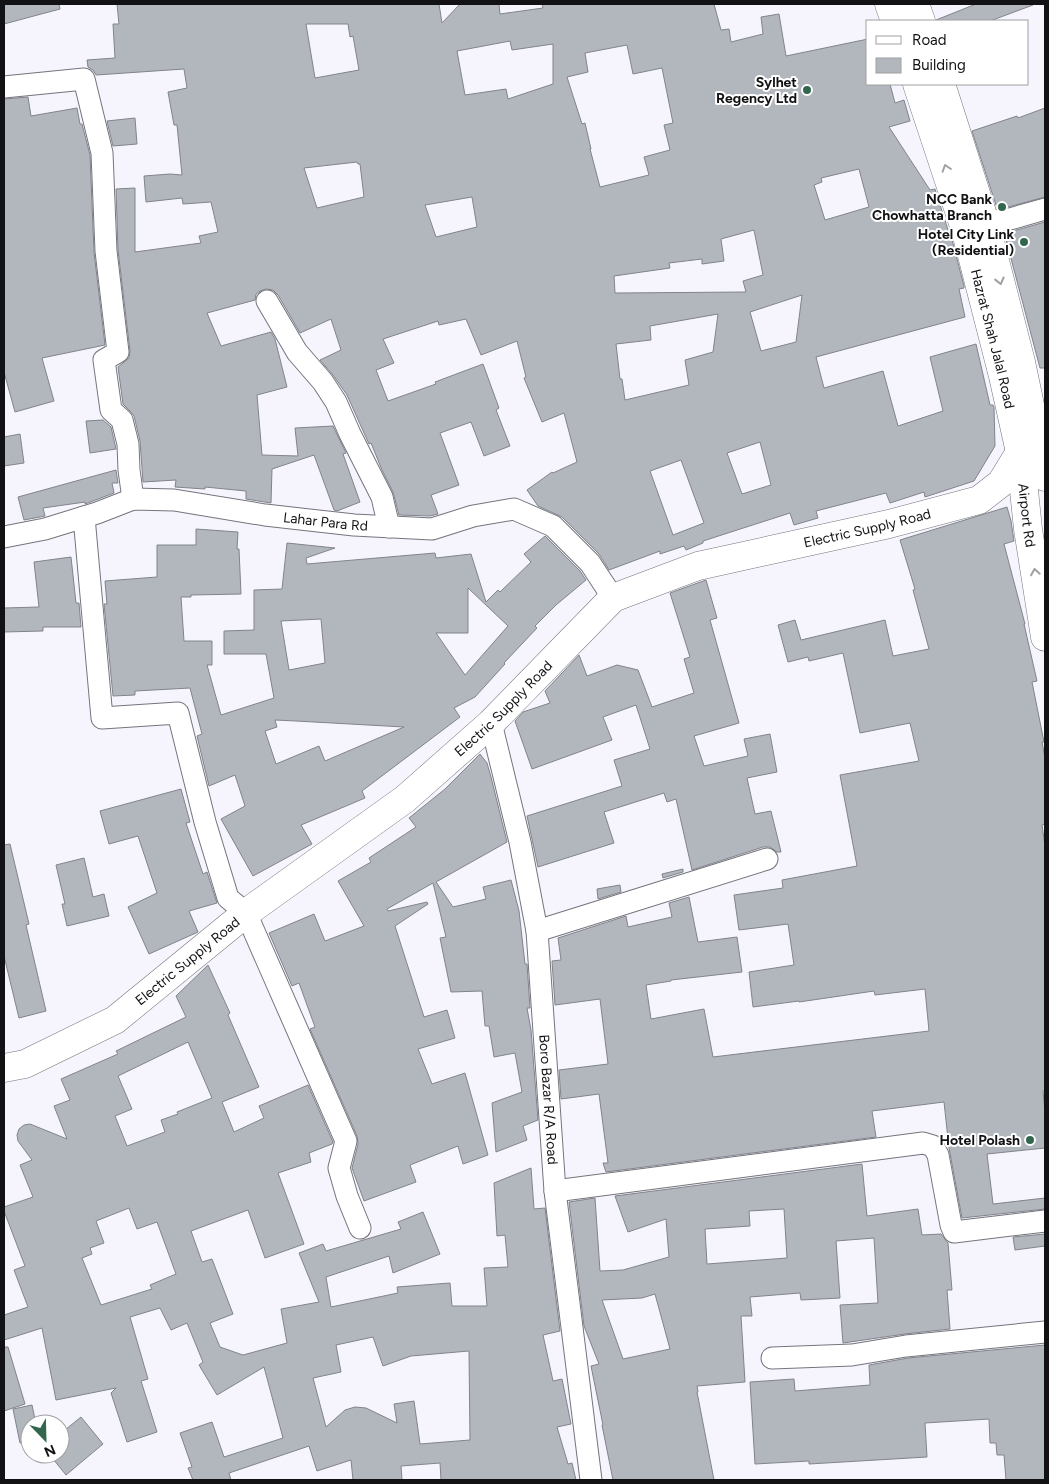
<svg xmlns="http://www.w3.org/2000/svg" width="1049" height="1484" font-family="Figtree,sans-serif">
	<rect width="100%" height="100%" fill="#f6f5fe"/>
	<g fill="#b2b6bd" stroke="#81848b" fill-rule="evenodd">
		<polygon points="4,4 59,4 60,9 4,24"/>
		<path d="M117 4H439L442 23 460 4H499L500 14 543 8 542 4H714L721 30 729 29 731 42 763 34 761 17 779 14 786 56 868 39V84H890L895 103 904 100 910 121 889 127 930 190 935 189 949 233H950L951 236 964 286V288L959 289 965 317 816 357 824 388 883 371 898 426 943 411 930 357 976 344 990 405H993L994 407 995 446 974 481 925 497 924 492 890 503 886 493 816 511 818 518 794 525 790 513 703 541V543L686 550 684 546 660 554V551L609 570 599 554 562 517 538 506 527 490 552 472 553 473 577 462 564 413 542 422 524 378 526 377 517 341 481 355 466 319 439 325 438 321 383 339 394 363 376 370 388 401 436 384 435 382 483 364 499 408 496 410 510 446 484 456 471 422 440 433 459 485 431 495 438 514 430 516 399 515 393 492 382 470 371 443 369 444 347 395 333 375 320 360 341 350 331 319 300 333 278 295 273 290 266 289 260 291 256 294 255 300 207 313 221 346 271 332 275 339 287 387 257 395 262 455 298 456 295 428 333 426 346 453 343 454 360 502 337 511 334 510 314 455 272 469 271 503 246 499V491L205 487V489L175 487 176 480 143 482 140 441 134 416 130 411 123 404 118 367 129 358 130 351 118 250 116 189 135 188V252L201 243 199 236 218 232 211 202 183 204 182 198 146 202 144 176 170 174 182 175 177 125H174L168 92 187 88 184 69 96 75 93 70 88 67 87 60 115 58 113 24H119ZM306 24H348L350 37 353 36 359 70 315 78ZM510 41 512 50 553 44V84L508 99 506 89 465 95 457 51ZM627 45 633 74 662 68 673 123 664 125 670 150 644 157 649 175 600 187 590 149H591L585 123 582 124 567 77 588 72 585 53ZM357 162 358 164H360L364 197 317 208 304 168ZM859 169 869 207 825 220 814 185 822 182 821 178ZM472 197 477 227 436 237 425 205ZM754 230 763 275 743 281 746 292 615 293 614 276 670 268 669 263 702 259V264L724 261 721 239ZM802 295 796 342 761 351 750 312ZM718 314 713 352 685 360 689 385 625 400 622 379H620L616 344 651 340 650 326ZM760 442 771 485 742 494 727 453ZM681 460 704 523 673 535 650 471Z"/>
		<polygon points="976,4 1032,4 1033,5 990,21 936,21 936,20"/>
		<polygon points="28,97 31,116 77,108 80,124 82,124 90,155 94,252 105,345 42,358 54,401 15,412 4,372 4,99"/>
		<polygon points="1045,108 1045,197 1008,207 997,208 972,131 1017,116 1018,118"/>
		<polygon points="135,118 137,144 113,146 107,121"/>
		<polygon points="1045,222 1045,368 1040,368 1004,232 1013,231"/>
		<polygon points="103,420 111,427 116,449 90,453 86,421"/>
		<polygon points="20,434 24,463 4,466 4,437"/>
		<polygon points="116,470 118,483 112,483 114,493 85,504 85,502 43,508 45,516 24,520 18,497"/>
		<polygon points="1007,507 1011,521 1014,541 1004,544 1025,624 1024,624 1037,681 1032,682 1044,742 1042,742 1045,758 1045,824 1042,825 1045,846 1045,1090 1043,1091 1045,1112 1045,1148 987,1154 993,1204 1045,1198 1045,1209 962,1218 949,1148 944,1102 872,1111 876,1137 606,1172 603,1163 608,1163 599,1094 561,1099 559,1070 608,1064 600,999 555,1005 552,961 561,960 558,938 626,916 628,927 672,917 669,903 689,897 698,942 737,937 742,972 671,980 671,981 646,985 651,1019 704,1009 713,1057 929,1031 925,989 875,995 874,991 799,1002 799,1001 753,1007 749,972 794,965 788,924 739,930 734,895 783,888 782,880 857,866 840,775 919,761 910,723 860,733 843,653 809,661 808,657 788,662 778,625 795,620 801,640 885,620 893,656 929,649 913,590 915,589 900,540"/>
		<path d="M196 529 238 532 237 549H239L241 594 191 595V597H181L184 641H212V665H207L221 715 274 698 266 654H224V631L254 630V590L282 589 287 543 335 548 306 558 307 564 435 553 436 558 471 554 486 602 498 590 500 592 531 562 524 554 545 536 580 571 586 580 556 605 535 626 537 628 504 663 505 664 475 697 454 708 460 717 362 791 365 798 301 825 312 844 253 876 221 819 245 806 235 775 209 786 197 736 202 734 190 688 135 691V695L113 696 104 604H107L105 581 157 577V545H196ZM468 588 508 626 465 675 436 633H468ZM321 619 325 663 289 670 281 621ZM275 720 296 721 404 727 325 761 319 746 276 764 265 731 277 727Z"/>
		<polygon points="71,557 76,603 79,603 81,627 43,627 43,631 4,632 4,608 39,607 34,562"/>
		<polygon points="706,580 717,618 710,620 739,723 694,736 704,766 748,756 744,739 770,734 777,772 747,778 755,814 771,811 781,852 777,852 770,847 763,847 692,870 676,799 667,802 664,793 604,812 614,843 538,867 527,816 622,786 614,760 650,749 636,705 603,717 612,740 532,769 515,721 523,712 550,703 545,691 579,655 587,676 617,665 638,670 652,707 694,693 684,659 690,657 670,593"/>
		<polygon points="480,754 487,763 491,777 507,842 436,882 453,907 486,899 483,887 511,880 519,911 525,964 527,964 530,1008 527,1008 531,1030 538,1120 523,1126 527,1140 496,1152 492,1103 522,1092 515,1053 494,1057 489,1026 485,1026 482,991 451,992 440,938 446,937 433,883 387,909 388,911 427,902 428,904 395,926 424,1017 447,1010 455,1038 418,1049 432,1084 465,1073 488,1155 463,1164 458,1146 410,1165 416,1182 364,1201 352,1168 358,1144 357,1136 310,1029 315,1027 299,983 292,986 269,933 314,914 325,941 364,926 338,881 371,862 369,858 416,827 409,818 445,789"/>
		<polygon points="181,789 190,822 186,823 203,874 207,872 217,903 189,911 198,932 149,954 128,907 157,893 138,836 109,844 100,811"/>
		<polygon points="10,844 29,924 26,925 46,1011 19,1018 4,956 4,845"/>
		<polygon points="84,858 93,897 104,894 109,916 67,926 62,904 65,904 56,865"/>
		<polygon points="683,869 683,872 663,878 662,874"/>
		<polygon points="620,885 621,892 598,899 597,889"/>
		<path d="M208 965 230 1013 228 1015 259 1087 222 1102 234 1132 264 1118 259 1106 308 1085 333 1142 332 1144 309 1153 311 1162 278 1173 304 1244 265 1258 248 1210 191 1231 202 1262 212 1259 233 1314 210 1323 220 1347 243 1355 287 1343 281 1309 319 1302 299 1253 323 1244 326 1251 401 1229 398 1222 423 1212 440 1254 393 1273 389 1256 326 1277 331 1307 398 1293 397 1287 450 1283 452 1306H487L484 1268 508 1267 505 1235 497 1236 494 1183 531 1168 534 1209 545 1208 560 1331 543 1335 553 1381 562 1379 571 1424 557 1427 568 1464 572 1463 576 1480H441L440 1463 401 1466 402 1480H353L351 1460 317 1471 309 1446 229 1473 231 1480H193L188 1468 192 1467 180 1433 212 1422 224 1457 283 1438 264 1367 217 1395 199 1365 203 1362 187 1323 171 1330 160 1308 130 1317 148 1379 141 1381 157 1432 127 1442 111 1393 116 1388 56 1400 42 1328 4 1340V1315L28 1307 14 1270 25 1266 4 1211V1207L33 1197 20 1165 32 1160 18 1141 17 1135 19 1129 24 1125 30 1124 67 1139 54 1106 70 1100 61 1079 118 1054 116 1051 186 1017 176 996ZM188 1042 212 1098 177 1112 178 1114 161 1120 165 1132 127 1146 115 1116 132 1109 118 1076ZM129 1208 137 1229 157 1222 176 1274 150 1285 152 1289 101 1305 82 1258 92 1254 90 1248 104 1243 96 1221ZM373 1337 383 1366 411 1356 469 1351 470 1440 420 1444 414 1401 394 1404 397 1423 366 1408 355 1407 345 1410 326 1427 313 1378 341 1372 336 1345Z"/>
		<path d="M862 1164 867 1216 918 1209 922 1235 941 1234 948 1243 952 1290H947L950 1329 905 1334 843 1343 840 1305 878 1303 874 1238 836 1241 840 1298 801 1300 800 1293 750 1297 752 1316H741L745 1382 697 1386 698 1392H697L714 1480H613L602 1425H603L591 1366 599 1364 584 1326 569 1202 595 1198 600 1271 623 1270 669 1257 666 1219 628 1232 615 1196ZM784 1209 787 1258 707 1264 705 1229 750 1226 749 1211ZM655 1294 670 1349 623 1359 602 1300 642 1298Z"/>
		<polygon points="1045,1234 1045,1246 1015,1250 1013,1237"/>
		<polygon points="1045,1345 1045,1480 1006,1480 1004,1455 997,1455 996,1443 990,1443 989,1419 925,1423 927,1457 809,1464 809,1461 755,1464 750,1382 794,1379 795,1391 870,1385 869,1365 908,1358"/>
		<polygon points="4,1347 8,1347 25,1404 4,1411"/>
		<polygon points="32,1405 36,1424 30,1424 30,1441 20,1443 13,1409"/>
		<polygon points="81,1417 103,1444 66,1475 49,1454 60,1454 60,1434"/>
	</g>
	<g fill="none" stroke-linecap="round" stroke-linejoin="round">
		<defs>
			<g id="minor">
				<polyline points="4,87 84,79 102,153 106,251 118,352 104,360 111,410 122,420 128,444 129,470 133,499"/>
				<polyline points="985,222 1010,219 1045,209"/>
				<polyline points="267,301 297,352 323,382 336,402 350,434 382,497 389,527"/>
				<polyline points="84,517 102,718 178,713 205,822 228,898 246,913 346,1141 339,1168 347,1196 360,1228"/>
				<path id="s1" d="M4 537 45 529 97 513 133 499 174 500 265 515 354 525 432 529 473 516 514 509 553 526 590 563 613 598"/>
				<path id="s2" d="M491 723 520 842 537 931 555 1191 591 1480"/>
				<polyline points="537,931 767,859"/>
				<polyline points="555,1191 923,1143 933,1146 938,1155 951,1225 954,1232 1045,1221"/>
				<polyline points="772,1358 852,1355 906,1346 1045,1332"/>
			</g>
			<g id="secondary">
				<polyline points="889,4 895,21"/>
				<polyline points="915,4 921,21"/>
				<path id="s3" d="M917 84 966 232 1003 376 1020 452 1028 529 1045 637"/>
				<polyline points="941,84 985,222 1021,362 1045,477"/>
			</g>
			<g id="primary">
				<path id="s4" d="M4 1068 25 1064 115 1020 246 913 405 799 491 723 613 598 698 566 889 524 979 500 1001 483 1020 452 1045 433"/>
			</g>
		</defs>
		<use href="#minor" stroke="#75747c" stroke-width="23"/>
		<use href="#secondary" stroke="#75747c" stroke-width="29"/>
		<use href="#primary" stroke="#75747c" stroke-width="29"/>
		<use href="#minor" stroke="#fff" stroke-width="21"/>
		<use href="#secondary" stroke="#fff" stroke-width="28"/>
		<use href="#primary" stroke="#fff" stroke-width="28"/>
	</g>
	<defs><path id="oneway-chevron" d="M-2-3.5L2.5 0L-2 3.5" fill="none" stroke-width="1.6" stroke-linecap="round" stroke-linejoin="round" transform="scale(1.25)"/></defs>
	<g stroke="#a0a0a1">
		<use href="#oneway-chevron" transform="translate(946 168) rotate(-108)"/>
		<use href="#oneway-chevron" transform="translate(1000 281) rotate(76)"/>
		<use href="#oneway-chevron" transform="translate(1035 572) rotate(-99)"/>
	</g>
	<g fill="#32674d" stroke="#fff" stroke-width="2">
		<circle cx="807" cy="90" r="5"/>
		<circle cx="1002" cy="207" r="5"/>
		<circle cx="1024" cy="242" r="5"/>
		<circle cx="1030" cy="1140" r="5"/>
	</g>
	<g text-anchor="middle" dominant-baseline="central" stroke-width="4" stroke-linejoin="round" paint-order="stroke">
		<g font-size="14" font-weight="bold" fill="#121114" stroke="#fff" text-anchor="end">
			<text x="797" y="82">Sylhet<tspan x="797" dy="16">Regency Ltd</tspan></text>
			<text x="992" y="199">NCC Bank<tspan x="992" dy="16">Chowhatta Branch</tspan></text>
			<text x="1014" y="234">Hotel City Link<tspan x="1014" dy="16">(Residential)</tspan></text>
			<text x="1020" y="1140">Hotel Polash</text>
		</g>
		<g font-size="14" fill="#121114" stroke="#fff">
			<text stroke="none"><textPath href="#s3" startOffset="266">Hazrat Shah Jalal Road</textPath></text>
			<text stroke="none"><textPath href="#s3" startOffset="446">Airport Rd</textPath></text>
			<text stroke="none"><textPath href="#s1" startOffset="329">Lahar Para Rd</textPath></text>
			<text stroke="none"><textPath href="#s4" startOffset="1040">Electric Supply Road</textPath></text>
			<text stroke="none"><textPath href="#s4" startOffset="620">Electric Supply Road</textPath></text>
			<text stroke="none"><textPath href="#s4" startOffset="215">Electric Supply Road</textPath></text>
			<text stroke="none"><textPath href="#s2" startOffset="382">Boro Bazar R/A Road</textPath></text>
		</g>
	</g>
	<rect width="1049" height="1484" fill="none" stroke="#121114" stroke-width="10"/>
	<rect x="866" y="20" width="162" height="65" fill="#ffffff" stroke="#a0a0a1"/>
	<rect x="876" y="36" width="25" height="8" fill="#ffffff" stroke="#a0a0a1"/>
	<text x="912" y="45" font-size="15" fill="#121114">Road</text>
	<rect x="876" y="58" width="25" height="15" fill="#b2b6bd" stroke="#a0a0a1"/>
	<text x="912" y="70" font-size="15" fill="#121114">Building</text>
	<g transform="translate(45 1439) rotate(157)"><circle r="24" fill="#ffffff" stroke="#a0a0a1"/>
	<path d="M0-4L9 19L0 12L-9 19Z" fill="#32674d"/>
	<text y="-8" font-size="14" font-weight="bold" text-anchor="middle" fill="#121114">N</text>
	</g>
</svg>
